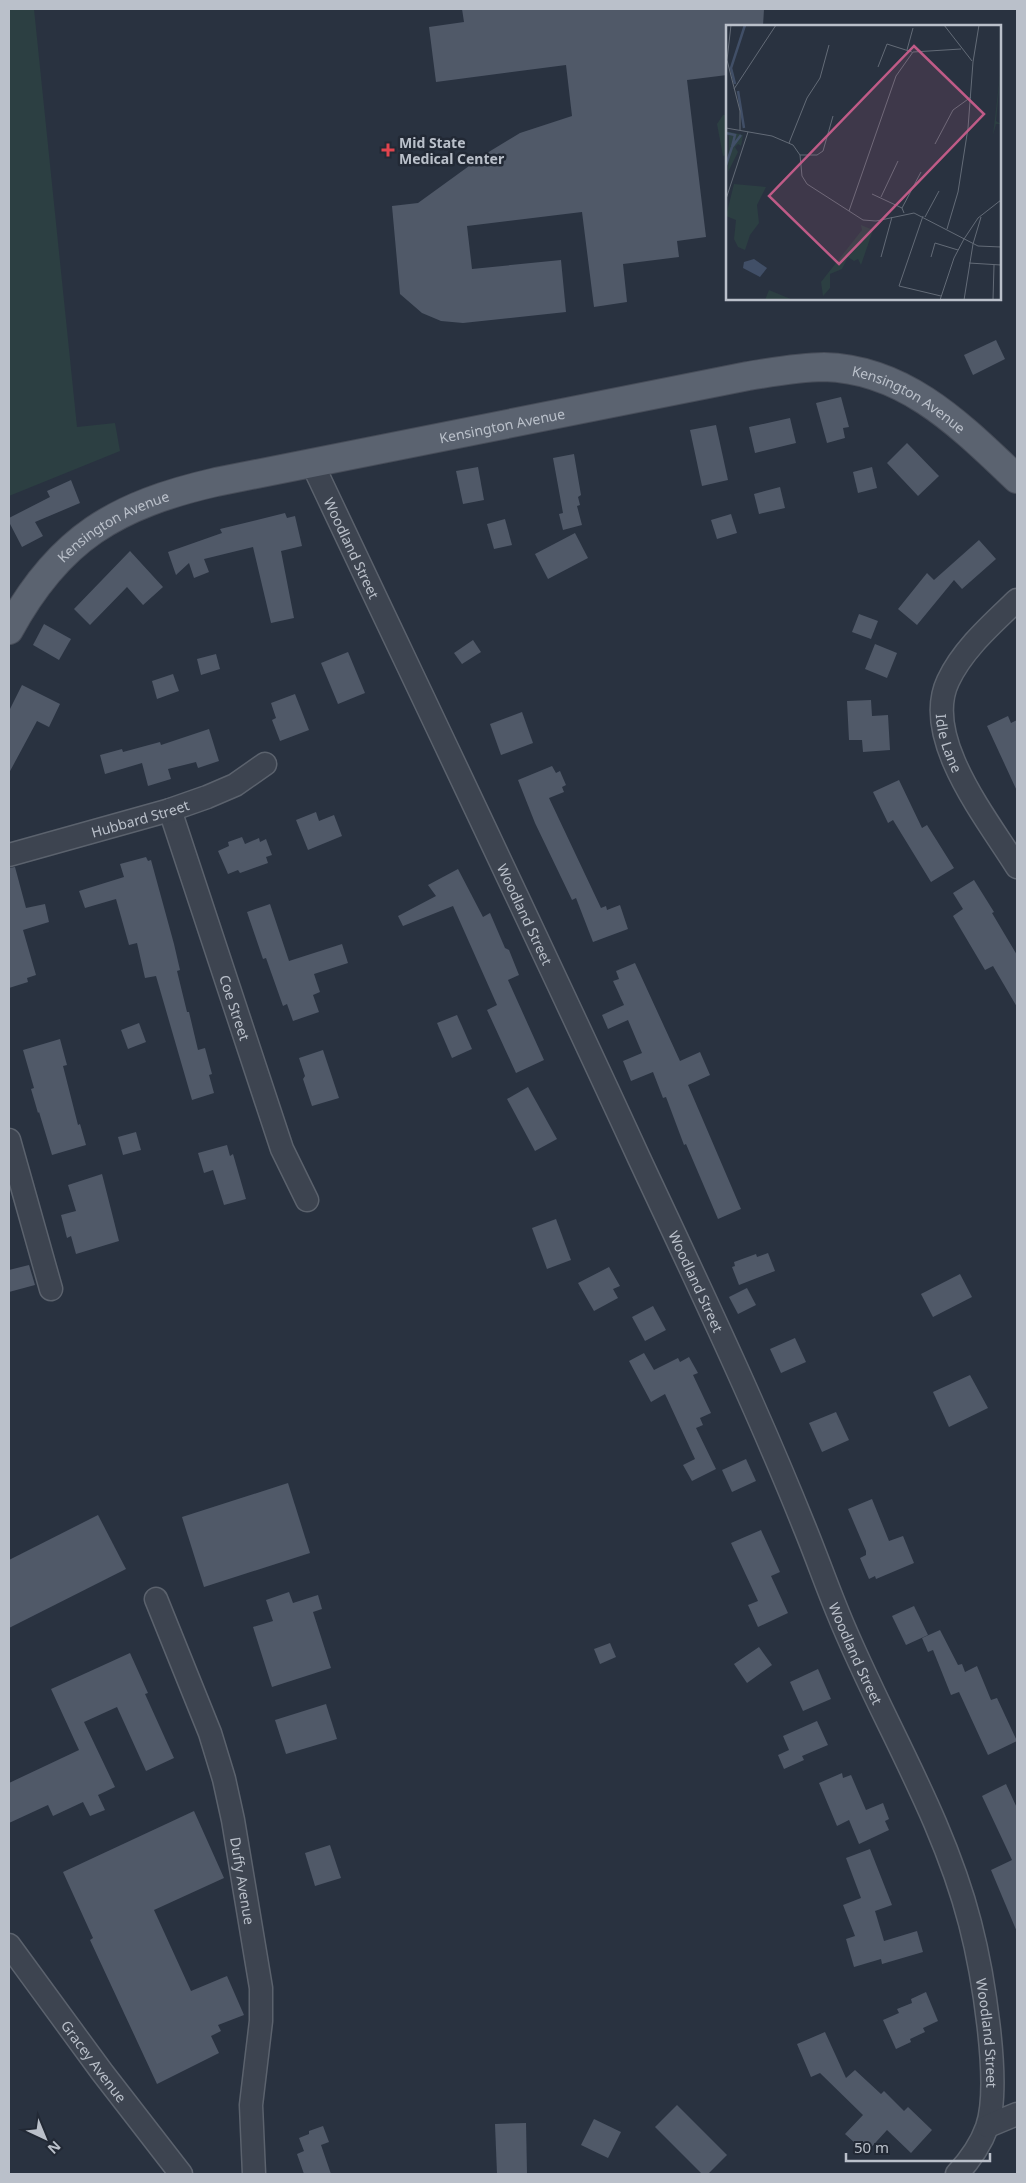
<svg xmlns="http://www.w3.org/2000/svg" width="1026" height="2183" font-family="'Noto Sans',sans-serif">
	<rect width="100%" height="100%" fill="#293240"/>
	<g fill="#2c3f42">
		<polygon points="9,9 34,9 77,427 115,423 120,451 9,496"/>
		<polygon points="723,115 727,115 727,155 723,156 717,124"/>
	</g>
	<g fill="#505968">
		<polygon points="462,9 764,9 763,26 727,26 727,75 687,80 706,237 677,241 679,257 623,264 627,302 594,307 582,212 467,226 472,269 561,260 566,312 463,323 441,321 422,313 400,294 392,206 418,203 487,153 520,133 572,116 566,65 436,82 429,27 464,22"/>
		<polygon points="996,340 1005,359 973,375 964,355"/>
		<polygon points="841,397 849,427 843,428 845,438 827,443 816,403"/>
		<polygon points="790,418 796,443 755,453 749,427"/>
		<polygon points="716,425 728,480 702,486 690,430"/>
		<polygon points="907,443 939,476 918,496 887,463"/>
		<polygon points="574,454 581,495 578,497 580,505 577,506 582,525 563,530 559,514 563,513 553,458"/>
		<polygon points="478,467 484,500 463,504 456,471"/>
		<polygon points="872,467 877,488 858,493 853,472"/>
		<polygon points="71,480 80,503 35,522 43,536 22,547 9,522 9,518 50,497 47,491"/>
		<polygon points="780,487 785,508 759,514 754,494"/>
		<polygon points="285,513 287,518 295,516 302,546 281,551 294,618 271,623 253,547 204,559 209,572 194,578 189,563 176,575 168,552 222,533 220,529"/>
		<polygon points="731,514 737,533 717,539 711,520"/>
		<polygon points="505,519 512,545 494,549 487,524"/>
		<polygon points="575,533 588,558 548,579 535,554"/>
		<polygon points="979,540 996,559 962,589 954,580 917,625 898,609 927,573 934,580"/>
		<polygon points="130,551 163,587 143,605 127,587 90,625 74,609"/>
		<polygon points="859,614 878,621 871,639 852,632"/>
		<polygon points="44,624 71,639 59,660 33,645"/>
		<polygon points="473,640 481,652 462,664 454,653"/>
		<polygon points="875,644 897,653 887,678 865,669"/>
		<polygon points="348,652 365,693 338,704 321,663"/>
		<polygon points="216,654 220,669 201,675 197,659"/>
		<polygon points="173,674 179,691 157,699 152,681"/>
		<polygon points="22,685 60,704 49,727 37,721 9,773 9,711"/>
		<polygon points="295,694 309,730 280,741 272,720 276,718 271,703"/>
		<polygon points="871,700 872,716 888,715 890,750 863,752 862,740 849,740 847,701"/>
		<polygon points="522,712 533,743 501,755 490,724"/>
		<polygon points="1008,716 1011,723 1017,720 1017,791 987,726"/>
		<polygon points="209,729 219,761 198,768 196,762 168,769 171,779 148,786 142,763 105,774 100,755 122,749 123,752 160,742 161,745"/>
		<polygon points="552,766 556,773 560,771 566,785 562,787 564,792 549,798 601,908 606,906 607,910 620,905 628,929 593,942 576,898 572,900 535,823 518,780"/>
		<polygon points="899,780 922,828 927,825 954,868 931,882 893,820 888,823 873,792"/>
		<polygon points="316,812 319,821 334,815 342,836 308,850 296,820"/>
		<polygon points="242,837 245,844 259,838 260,842 266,839 272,855 266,857 268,863 240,873 238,870 228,874 218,851 229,846 228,842"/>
		<polygon points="146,857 148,861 151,860 174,944 180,970 177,971 187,1012 189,1012 198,1050 205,1048 212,1074 209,1075 214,1093 192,1100 156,976 145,978 137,943 129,945 116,899 85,908 79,891 124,877 120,864"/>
		<polygon points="15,867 26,908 45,904 49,922 23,930 36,975 27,978 28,982 9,988 9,868"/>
		<polygon points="458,869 483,917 490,913 505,948 509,950 519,975 508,980 544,1060 516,1073 487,1010 497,1005 453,906 403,926 398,916 436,896 428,885"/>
		<polygon points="974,880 994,912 992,913 1017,955 1017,1007 993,966 985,970 953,916 963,909 953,893"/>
		<polygon points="270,904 289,961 342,944 348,963 314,974 320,992 313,995 319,1012 293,1021 287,1004 283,1006 266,958 263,959 247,912"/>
		<polygon points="635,963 680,1061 700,1052 710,1075 688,1085 741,1209 718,1219 686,1144 684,1145 666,1097 663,1098 653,1072 631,1081 623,1061 642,1053 628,1020 608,1029 602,1015 624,1005 613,981 619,979 616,971"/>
		<polygon points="457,1015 472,1049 452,1058 437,1023"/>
		<polygon points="139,1023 146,1042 128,1049 121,1030"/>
		<polygon points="60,1039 67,1065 63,1066 78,1125 80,1124 86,1145 52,1155 39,1112 38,1113 31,1089 34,1088 23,1050"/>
		<polygon points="323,1050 339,1098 312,1106 303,1079 305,1076 299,1058"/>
		<polygon points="528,1087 557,1139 535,1151 507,1099"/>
		<polygon points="136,1132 141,1150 123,1155 118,1137"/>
		<polygon points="227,1145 230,1156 233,1154 246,1199 224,1205 213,1170 204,1173 198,1153"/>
		<polygon points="102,1174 119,1241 76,1254 71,1236 67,1238 61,1215 76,1211 68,1185"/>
		<polygon points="556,1219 571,1260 547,1269 532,1228"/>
		<polygon points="768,1253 775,1271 739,1285 732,1267 735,1266 734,1262 756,1254 757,1257"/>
		<polygon points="29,1265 35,1285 9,1292 9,1270"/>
		<polygon points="609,1267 620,1286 613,1289 618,1298 594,1311 578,1283"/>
		<polygon points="960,1274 972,1297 933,1317 921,1294"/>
		<polygon points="747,1288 756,1305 738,1314 729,1297"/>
		<polygon points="653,1306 666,1330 645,1341 632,1317"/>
		<polygon points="795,1338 806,1362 781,1373 770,1349"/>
		<polygon points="644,1353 654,1370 678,1358 680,1362 689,1357 698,1373 693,1375 711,1413 700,1418 703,1425 696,1428 716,1469 692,1481 683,1465 695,1459 665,1394 651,1402 629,1361"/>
		<polygon points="970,1375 988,1408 949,1427 933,1392"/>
		<polygon points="836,1412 849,1440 822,1452 809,1423"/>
		<polygon points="746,1459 756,1481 732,1492 722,1470"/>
		<polygon points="288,1483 310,1553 204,1587 182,1517"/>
		<polygon points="872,1499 889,1541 903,1536 914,1563 876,1579 875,1576 869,1579 860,1558 866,1555 866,1551 848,1509"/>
		<polygon points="98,1515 126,1569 9,1628 9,1560"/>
		<polygon points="761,1530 780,1572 771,1576 788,1613 758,1627 748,1605 758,1601 731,1543"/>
		<polygon points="289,1592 293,1603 318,1595 322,1609 313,1612 331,1668 272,1687 253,1627 273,1621 266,1600"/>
		<polygon points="914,1606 928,1635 906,1645 892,1616"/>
		<polygon points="940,1630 958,1665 962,1664 965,1672 977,1666 991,1700 997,1698 1017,1741 988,1755 959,1692 951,1695 933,1650 928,1652 922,1638"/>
		<polygon points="610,1643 616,1657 600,1664 594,1649"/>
		<polygon points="759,1647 772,1665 747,1683 734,1664"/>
		<polygon points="130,1653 148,1693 145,1694 174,1758 146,1771 117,1707 84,1722 115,1787 98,1795 105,1810 90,1816 83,1802 53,1816 48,1805 9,1823 9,1783 79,1750 51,1689"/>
		<polygon points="818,1669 831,1699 803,1711 790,1682"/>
		<polygon points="326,1704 337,1739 286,1754 275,1720"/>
		<polygon points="817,1721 828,1745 802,1756 804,1760 784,1769 778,1755 789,1750 783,1736"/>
		<polygon points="842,1773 843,1778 851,1775 866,1810 883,1803 889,1819 885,1821 889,1830 859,1844 849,1820 837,1826 819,1783"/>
		<polygon points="1006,1784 1017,1808 1017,1932 991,1870 1012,1860 982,1796"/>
		<polygon points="194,1811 224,1878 154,1910 191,1991 227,1976 244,2015 218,2025 221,2031 211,2036 219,2053 157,2084 90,1940 93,1938 63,1872"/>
		<polygon points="330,1845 341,1878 315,1886 305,1853"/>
		<polygon points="870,1849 892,1905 875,1911 884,1941 917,1931 923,1952 882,1964 881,1959 854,1967 846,1939 855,1936 843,1905 861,1898 846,1858"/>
		<polygon points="926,1992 938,2021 923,2028 925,2032 910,2039 911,2042 896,2049 883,2020 899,2013 897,2009 912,2003 911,1999"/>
		<polygon points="825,2032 846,2078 855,2070 881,2094 884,2091 904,2111 908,2107 932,2130 911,2153 887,2130 866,2153 845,2134 863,2115 820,2073 811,2077 797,2044"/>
		<polygon points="677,2105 727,2155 708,2174 702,2174 655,2127"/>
		<polygon points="594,2119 621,2132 608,2158 581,2145"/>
		<polygon points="526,2123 527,2174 497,2174 495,2124"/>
		<polygon points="323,2126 329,2142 321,2145 331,2174 304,2174 297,2154 304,2151 299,2138 309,2134 309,2131"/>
	</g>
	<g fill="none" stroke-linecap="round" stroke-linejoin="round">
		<defs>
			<g id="minor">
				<path id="s1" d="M312 463C421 694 532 925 639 1158 696 1280 754 1401 804 1526 816 1555 826 1584 838 1613 880 1717 942 1814 970 1923 982 1969 1002 2084 987 2127 981 2144 969 2161 957 2174"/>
				<path id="s2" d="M1017 600C992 624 963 649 948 681 921 738 988 820 1017 867"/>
				<path id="s3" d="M170 810 282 1149 307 1200"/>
				<path id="s4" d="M9 855 170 810 207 797 235 785 265 764"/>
				<polyline points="9,1140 51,1289"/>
				<path id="s5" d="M156 1599 210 1733 224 1779 233 1820 261 1988V2021L251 2105 254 2174"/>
				<path id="s6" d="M9 1945 102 2072 181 2174"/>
				<polyline points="988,2126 1017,2114"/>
			</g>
			<g id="major">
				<path id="s7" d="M9 630C59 538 116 505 216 482L748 376C773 372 799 367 824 367 906 369 962 427 1017 479"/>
			</g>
		</defs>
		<use href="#minor" stroke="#5b626d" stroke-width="25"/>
		<use href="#major" stroke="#474d59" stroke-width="30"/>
		<use href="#minor" stroke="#3d4450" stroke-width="22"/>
		<use href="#major" stroke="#5b6370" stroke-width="28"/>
	</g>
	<path fill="#e0444e" stroke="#222935" stroke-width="2" d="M385.5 142.5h5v5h5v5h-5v5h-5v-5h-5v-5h5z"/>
	<g text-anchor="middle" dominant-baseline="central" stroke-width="5" stroke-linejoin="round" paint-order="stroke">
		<g font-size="14" font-weight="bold" fill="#bac0ca" stroke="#222935" text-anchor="start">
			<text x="399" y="142">Mid State<tspan x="399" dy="16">Medical Center</tspan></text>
		</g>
		<g font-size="14" fill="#bac0ca" stroke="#222935">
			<text stroke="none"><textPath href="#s7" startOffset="976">Kensington Avenue</textPath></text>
			<text stroke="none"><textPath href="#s7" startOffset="556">Kensington Avenue</textPath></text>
			<text stroke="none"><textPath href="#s7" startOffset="151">Kensington Avenue</textPath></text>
			<text stroke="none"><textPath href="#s1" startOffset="94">Woodland Street</textPath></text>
			<text stroke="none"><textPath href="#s2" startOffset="171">Idle Lane</textPath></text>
			<text stroke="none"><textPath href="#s4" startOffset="136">Hubbard Street</textPath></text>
			<text stroke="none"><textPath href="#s1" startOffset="499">Woodland Street</textPath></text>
			<text stroke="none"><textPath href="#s3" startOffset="208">Coe Street</textPath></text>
			<text stroke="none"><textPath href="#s1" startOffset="904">Woodland Street</textPath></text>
			<text stroke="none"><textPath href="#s1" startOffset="1309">Woodland Street</textPath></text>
			<text stroke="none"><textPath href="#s5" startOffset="296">Duffy Avenue</textPath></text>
			<text stroke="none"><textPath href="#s1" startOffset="1714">Woodland Street</textPath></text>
			<text stroke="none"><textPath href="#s6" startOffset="144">Gracey Avenue</textPath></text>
		</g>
	</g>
	<g transform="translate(726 25)">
		<rect width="275" height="275" fill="#293240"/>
		<path d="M275 42 270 96 275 99H270L267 110ZM0 106 17 110 15 121 12 119 9 122 12 127 2 147 3 112ZM8 159 40 162 31 180 33 198 24 210 19 225 12 222 8 214 10 195 0 191ZM135 200 147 205 135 240 132 234 128 236 122 232 116 244 104 249V263L97 271 95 257 136 205ZM43 265 67 275H39Z" fill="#2c3f42"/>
		<path d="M28 234 41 243 34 252 17 243 18 237Z" fill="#414f67"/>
		<path fill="none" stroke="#414f67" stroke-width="2.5" d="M9 59 5 43 19 0M12 66 18 103M0 108 9 110 6 122M0 140 6 122 15 110"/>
		<path fill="none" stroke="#636b77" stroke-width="1" d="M5 0 1 35 14 86V105M218 0 246 36M181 25 187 3M187 27 235 24M152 42 161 19 186 27M8 64 50 0M0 103 46 111 67 120 74 130 76 151 81 159 137 195 150 196 188 188 252 221 275 222M63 118 81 73 94 53 103 20M209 119 227 85 245 72M74 130H91L97 126 107 91M146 169 176 183 178 188M155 172 172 136M0 174 22 107M176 183 195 147M123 186 170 51 187 27M197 191 173 261 215 271M199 192 213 166M221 204 232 167 242 103 247 37 253 0M247 219 255 192M155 232 166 192M205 232 209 218 232 225M243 238 275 240M214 275 228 233 238 214 252 193 275 175M238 275 247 219M267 275 268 240"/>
		<path fill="#bf5b87" fill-opacity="0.15" stroke="#bf5b87" stroke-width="2.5" d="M188 21 258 89 113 239 43 171Z"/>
		<rect width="275" height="275" fill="none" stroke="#bac0ca" stroke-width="2.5"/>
	</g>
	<rect width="1026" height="2183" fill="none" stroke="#bac0ca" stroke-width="20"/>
	<g transform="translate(45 2138) rotate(136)" stroke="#222935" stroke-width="4" paint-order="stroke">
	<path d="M0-4L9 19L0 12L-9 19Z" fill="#bac0ca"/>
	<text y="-8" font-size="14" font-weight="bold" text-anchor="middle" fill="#bac0ca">N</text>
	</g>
	<path d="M846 2153v8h144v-8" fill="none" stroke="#bac0ca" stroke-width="2.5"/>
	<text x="854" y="2153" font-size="15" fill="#bac0ca" stroke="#222935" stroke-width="4" paint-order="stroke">50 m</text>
</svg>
